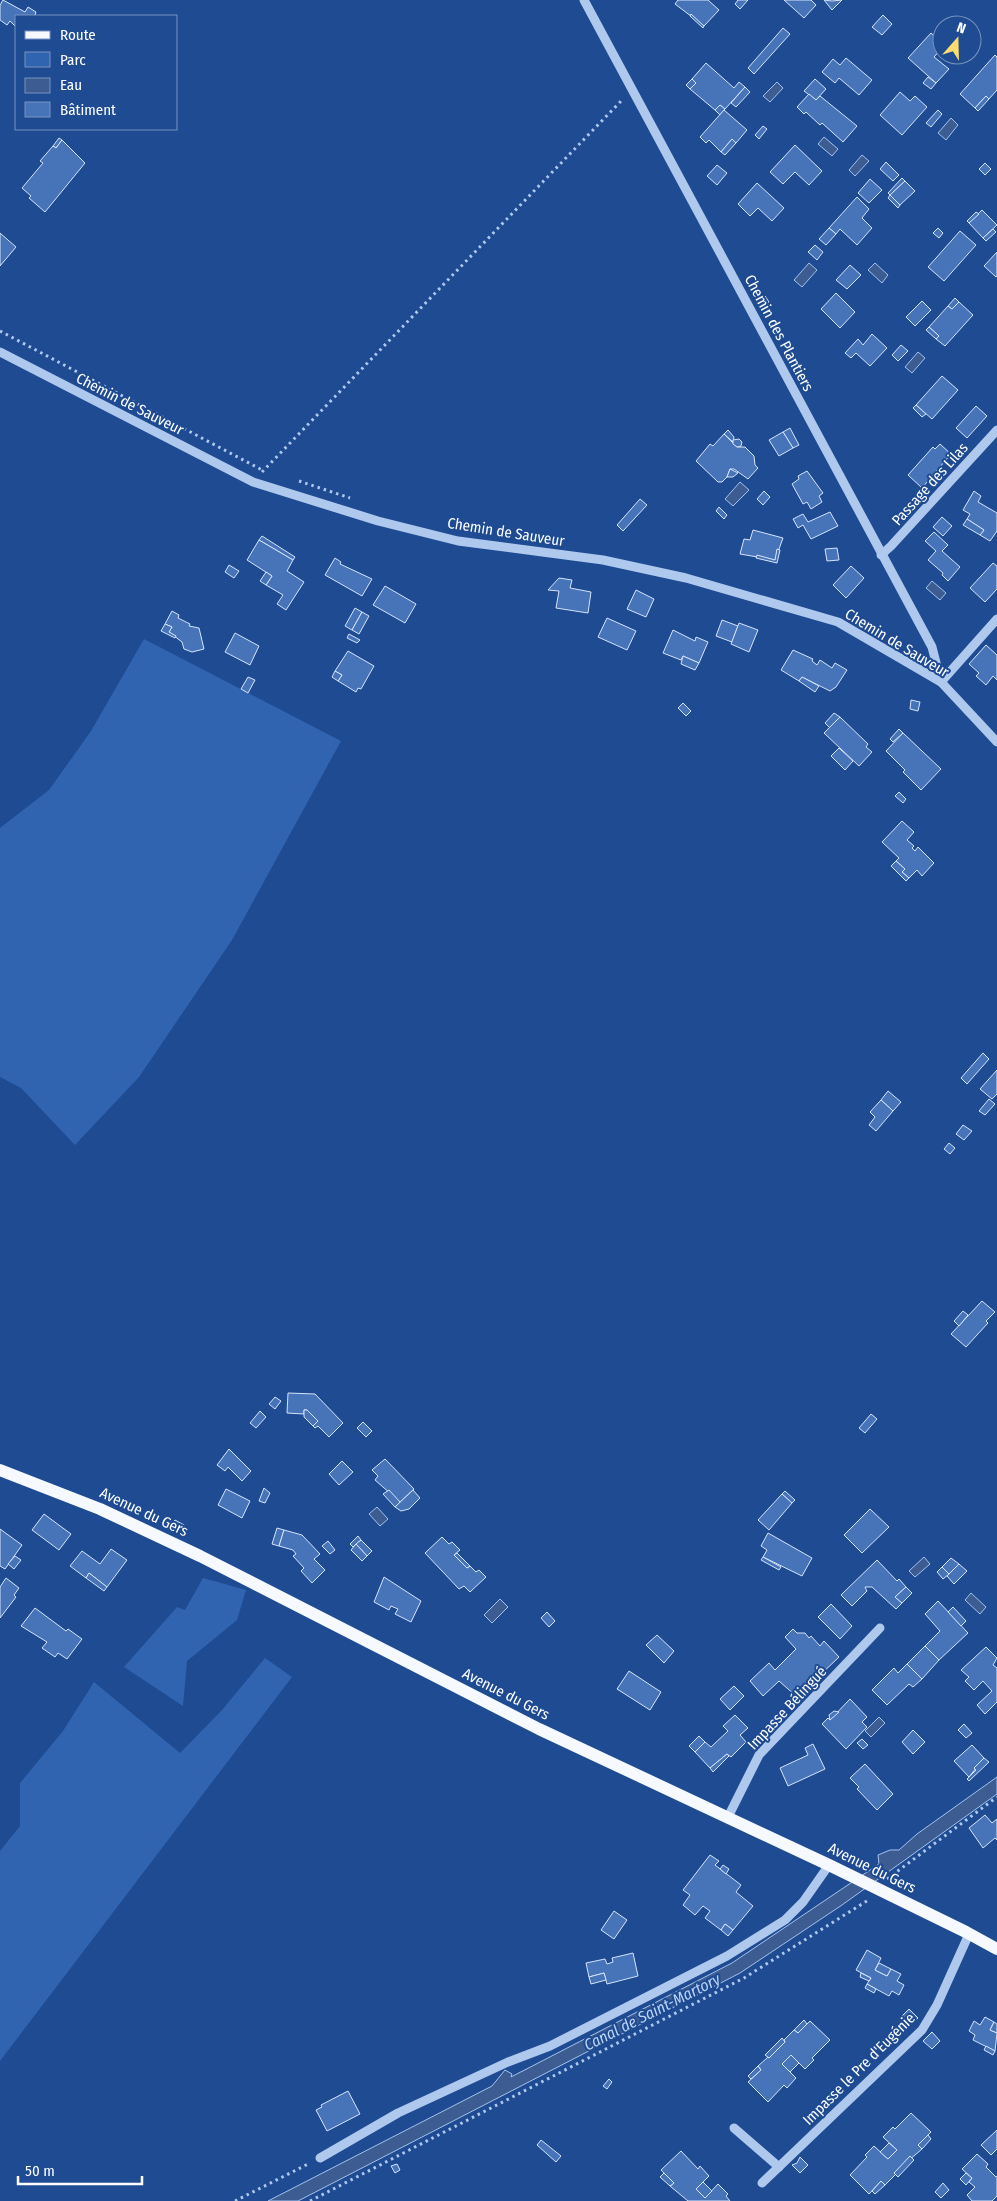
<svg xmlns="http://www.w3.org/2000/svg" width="997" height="2201" font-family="'Fira Sans Condensed',sans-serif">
	<rect width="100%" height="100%" fill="#1e4b92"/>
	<g fill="#3164b0">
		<polygon points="144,639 341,741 232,940 139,1077 75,1145 21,1088 0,1077 0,828 49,790 91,731"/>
		<polygon points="203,1578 246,1590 237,1620 187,1661 183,1706 124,1667 177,1607 185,1610"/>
		<polygon points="265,1658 292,1677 0,2061 0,1851 20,1826 20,1783 63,1731 94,1682 180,1753 222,1710"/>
	</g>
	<g fill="#3d5c91" stroke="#a3c2ef">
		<polygon points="777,82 783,88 770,102 763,96"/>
		<polygon points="951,118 958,125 946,140 938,133"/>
		<polygon points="824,137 838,149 832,156 818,144"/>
		<polygon points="862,155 869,161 855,176 849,170"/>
		<polygon points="809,263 817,270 802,287 794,280"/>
		<polygon points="875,263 888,275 882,283 868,270"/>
		<polygon points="918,352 925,358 912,373 905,367"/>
		<polygon points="740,482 749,490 733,506 725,499"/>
		<polygon points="932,581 946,593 940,600 926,588"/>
		<polygon points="377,1507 388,1519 380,1526 369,1514"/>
		<polygon points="924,1557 930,1564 915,1577 909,1571"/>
		<polygon points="971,1593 986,1607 980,1614 965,1600"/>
		<polygon points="500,1599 508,1607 492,1623 484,1615"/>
		<polygon points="879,1717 885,1723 871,1737 865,1731"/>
		<polygon points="997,1777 997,1794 842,1905 740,1973 298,2201 268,2201 492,2086 505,2070 512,2074 511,2077 732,1963 879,1864 878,1855 890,1850 899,1850 917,1834"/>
	</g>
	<g fill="#4774b9" stroke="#d5e4fa">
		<polygon points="3,0 25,12 28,7 36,12 35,15 37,16 16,16 16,27 10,21 7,25 0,20 0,5"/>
		<polygon points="678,0 708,0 719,10 704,26 675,4"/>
		<polygon points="738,0 748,0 740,9 735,4"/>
		<polygon points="784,0 811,0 816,5 804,18"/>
		<polygon points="824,0 832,1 842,0 832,10"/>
		<polygon points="691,14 704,26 703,28 690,16"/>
		<polygon points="883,15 892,24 882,35 872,27"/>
		<polygon points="783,28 790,34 754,74 748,68"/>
		<polygon points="931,33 942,43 942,48 934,57 949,69 936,83 908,58"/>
		<polygon points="995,55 997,57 997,90 989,99 986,96 975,108 960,94"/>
		<polygon points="846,58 872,80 859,95 839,78 835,83 822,72 833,59 840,65"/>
		<polygon points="706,63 734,88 739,82 745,87 725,109 720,105 715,110 690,89 696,83 692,79"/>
		<polygon points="928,77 936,83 931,89 923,83"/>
		<polygon points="692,79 696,83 690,89 686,85"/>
		<polygon points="815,79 826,89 816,100 804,91"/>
		<polygon points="745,87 750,92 736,107 731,103"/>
		<polygon points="900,92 910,101 915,96 927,107 902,135 880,115"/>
		<polygon points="809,94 816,100 820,96 857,126 843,142 822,123 820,125 806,112 804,114 797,107"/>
		<polygon points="986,96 989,99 978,111 975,108"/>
		<polygon points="720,105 725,109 720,115 715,110"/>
		<polygon points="724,110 747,130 736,143 732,139 721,152 709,140 706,143 700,137"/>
		<polygon points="938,110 942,114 931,127 926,123"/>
		<polygon points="763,126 767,129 759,139 755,135"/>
		<polygon points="59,138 62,140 56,148 53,146"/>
		<polygon points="732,139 736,143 725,155 721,152"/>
		<polygon points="62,140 85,163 45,212 29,198 31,196 22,188 43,163 40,161 53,146 56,148"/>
		<polygon points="795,145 822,171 809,185 795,172 783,184 770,172"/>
		<polygon points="886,162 899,175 893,181 880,169"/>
		<polygon points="985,163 991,169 985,175 979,169"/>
		<polygon points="717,165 727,173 717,185 707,176"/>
		<polygon points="902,178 905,181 890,195 888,193"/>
		<polygon points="870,179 882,190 869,203 858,193"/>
		<polygon points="905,181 915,191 900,205 890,195"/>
		<polygon points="757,183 784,208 772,221 758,208 750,216 738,204"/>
		<polygon points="890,195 900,205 898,208 888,198"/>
		<polygon points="857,197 869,209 862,218 872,228 857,245 840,229 836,234 829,228"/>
		<polygon points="982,210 997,225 983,238 969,223"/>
		<polygon points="976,212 979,214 969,223 967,221"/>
		<polygon points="829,228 836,234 826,245 819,239"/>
		<polygon points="938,228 943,233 939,238 933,233"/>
		<polygon points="993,229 996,232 986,241 983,238"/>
		<polygon points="960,231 976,245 944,281 928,267"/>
		<polygon points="0,233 16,247 0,266"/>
		<polygon points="815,245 823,252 817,260 808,252"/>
		<polygon points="997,252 997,276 996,277 984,266"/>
		<polygon points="850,265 861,275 847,289 836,280"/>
		<polygon points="836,293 855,312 840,328 821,309"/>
		<polygon points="765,296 769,302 763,306 760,301"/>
		<polygon points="955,298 959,302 952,309 948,306"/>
		<polygon points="922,301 931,310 915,326 906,317"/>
		<polygon points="959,302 973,315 945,346 936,339 939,336 929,327 948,306 952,309"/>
		<polygon points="929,327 939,336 936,339 926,330"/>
		<polygon points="872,334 887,348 870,366 856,353 851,358 845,353 858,339 863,345"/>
		<polygon points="901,345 908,351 898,361 892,355"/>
		<polygon points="942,376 958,390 932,419 916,405"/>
		<polygon points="916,405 926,414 922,417 913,408"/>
		<polygon points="976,406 987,416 967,438 956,428"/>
		<polygon points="790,428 799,445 793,448 783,432"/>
		<polygon points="728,430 734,437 733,442 724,434"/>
		<polygon points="783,432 793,448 779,456 769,440"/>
		<polygon points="724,434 737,447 745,447 754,456 755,465 758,468 748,479 734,469 730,469 727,477 722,482 718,482 696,461 710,444 713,446"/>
		<polygon points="739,439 742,442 741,446 737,447 733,444 733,440"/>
		<polygon points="940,444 951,454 922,488 908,475 933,447 935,449"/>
		<polygon points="730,469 738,473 733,477 727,477"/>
		<polygon points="807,471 823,493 819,496 822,502 811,509 807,502 803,504 792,484 799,479 798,476"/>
		<polygon points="764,491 770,497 763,505 757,499"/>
		<polygon points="974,491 981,496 978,502 997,513 997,531 990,541 980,535 984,530 967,519 970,514 963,510"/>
		<polygon points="640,499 647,505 623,531 617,525"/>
		<polygon points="719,507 727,515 724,519 716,511"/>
		<polygon points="830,512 838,526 811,539 803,525 798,528 793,519 803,514 808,522"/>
		<polygon points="942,517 952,526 943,536 933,527"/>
		<polygon points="967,519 984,530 980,535 963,525"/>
		<polygon points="753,530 783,538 775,560 740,554 744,539 750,540"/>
		<polygon points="934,532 948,545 942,551 960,567 948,581 942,575 943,573 928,560 936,551 925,541"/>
		<polygon points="262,536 295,557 293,560 259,540"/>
		<polygon points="259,540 293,560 287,571 304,582 286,610 277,604 283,595 266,585 272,576 247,560"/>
		<polygon points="837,548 839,560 827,561 825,549"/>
		<polygon points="777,549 780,550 777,563 756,558 757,555 775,560"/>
		<polygon points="335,558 341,562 340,564 372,579 362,596 325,575"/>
		<polygon points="993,563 997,566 997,589 985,602 970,588"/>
		<polygon points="229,565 239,571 234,578 225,572"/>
		<polygon points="851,566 864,578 846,598 833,585"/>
		<polygon points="266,572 272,576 266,585 260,581"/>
		<polygon points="559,578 572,580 570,588 591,592 588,613 556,608 559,591 548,590"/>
		<polygon points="385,586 416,604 405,623 373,605"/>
		<polygon points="636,590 654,599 646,617 627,609"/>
		<polygon points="355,608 362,612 352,630 345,626"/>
		<polygon points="172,611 179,615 178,618 190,624 189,626 199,628 204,649 192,652 184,649 182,642 169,632 172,627 165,624"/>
		<polygon points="362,612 369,616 359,634 352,630"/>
		<polygon points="607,618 636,631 627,650 598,637"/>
		<polygon points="722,620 738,626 732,642 716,636"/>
		<polygon points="739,623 758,630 749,652 731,644"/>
		<polygon points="165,624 172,627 169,632 176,636 175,638 161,631"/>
		<polygon points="673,630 695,641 696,637 708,642 699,663 683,656 681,660 663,653"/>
		<polygon points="235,633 259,646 250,665 225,652"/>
		<polygon points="349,634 360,640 357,643 347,638"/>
		<polygon points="986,645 997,655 997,680 993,676 986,685 976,676 979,673 969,664"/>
		<polygon points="793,650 813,659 812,661 817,665 820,660 832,668 835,663 847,670 836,687 830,691 802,677 799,681 781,670"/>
		<polygon points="348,651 374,666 361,689 358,688 356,692 338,681 342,675 335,671"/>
		<polygon points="683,656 699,663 695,670 681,664"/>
		<polygon points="335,671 342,675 338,681 332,677"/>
		<polygon points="248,677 255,680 248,693 241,689"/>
		<polygon points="802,677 819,686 815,692 799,681"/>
		<polygon points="911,700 920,702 918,711 910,709"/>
		<polygon points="683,703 691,711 686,716 678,708"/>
		<polygon points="834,713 840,717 830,728 825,723"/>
		<polygon points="840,717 868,744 866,747 872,752 859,766 824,733"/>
		<polygon points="899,729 903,733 893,742 890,739"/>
		<polygon points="903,733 941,769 921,790 903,772 905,770 886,751"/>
		<polygon points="839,748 853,761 845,770 831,756"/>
		<polygon points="899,792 906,799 903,803 895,796"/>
		<polygon points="902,821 914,832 907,840 914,846 912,848 915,851 918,847 934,863 922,876 917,870 909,878 902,872 905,869 896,861 899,858 882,842"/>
		<polygon points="896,861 905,869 902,872 909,878 906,881 891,866"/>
		<polygon points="983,1053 989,1059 967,1084 961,1078"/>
		<polygon points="997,1070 997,1094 992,1099 980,1089"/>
		<polygon points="888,1091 901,1102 893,1111 881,1100"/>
		<polygon points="989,1099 995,1104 985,1115 979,1111"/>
		<polygon points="881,1100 893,1111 876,1131 869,1125 875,1117 870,1112"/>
		<polygon points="963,1125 972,1131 964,1140 956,1134"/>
		<polygon points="949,1143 955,1148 950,1154 944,1149"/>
		<polygon points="982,1301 995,1312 986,1321 988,1323 966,1347 951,1334"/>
		<polygon points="963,1311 968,1315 959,1326 954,1321"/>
		<polygon points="288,1393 315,1394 343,1423 329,1437 318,1426 315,1428 313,1426 318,1421 307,1410 304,1410 304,1414 287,1413"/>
		<polygon points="275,1397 281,1401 275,1409 269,1404"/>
		<polygon points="304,1410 307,1410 318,1421 313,1426 304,1417"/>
		<polygon points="260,1411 266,1417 256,1428 250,1423"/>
		<polygon points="871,1414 877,1419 865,1433 859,1428"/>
		<polygon points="363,1422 372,1431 366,1437 357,1428"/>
		<polygon points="229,1449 251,1471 242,1481 228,1467 225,1471 217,1465"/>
		<polygon points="385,1459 414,1489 400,1502 375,1480 378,1476 372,1470"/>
		<polygon points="342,1461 353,1472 339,1485 329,1474"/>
		<polygon points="264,1488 270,1493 265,1503 259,1501"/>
		<polygon points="226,1489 250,1501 242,1518 218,1505"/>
		<polygon points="389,1490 400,1502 395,1507 383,1494"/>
		<polygon points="413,1490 420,1498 409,1509 401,1511 395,1507"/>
		<polygon points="785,1491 795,1500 792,1503 782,1494"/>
		<polygon points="782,1494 792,1503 769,1530 758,1520"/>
		<polygon points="870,1509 889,1527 862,1553 844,1535"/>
		<polygon points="44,1514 71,1534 59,1550 32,1530"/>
		<polygon points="175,1520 184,1525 182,1529 172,1524"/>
		<polygon points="277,1528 284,1530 279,1546 272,1544"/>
		<polygon points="0,1529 22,1545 5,1569 0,1566"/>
		<polygon points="284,1530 302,1535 320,1554 314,1559 325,1570 312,1583 301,1571 304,1568 293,1556 296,1554 293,1550 279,1546"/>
		<polygon points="768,1533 812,1558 802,1576 763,1557 767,1550 761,1546"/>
		<polygon points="358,1536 361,1540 353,1547 350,1544"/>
		<polygon points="442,1537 449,1544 452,1542 460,1550 454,1555 467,1568 470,1566 476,1572 479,1570 486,1577 470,1592 464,1586 459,1589 425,1553"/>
		<polygon points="361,1540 372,1551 367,1556 356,1544"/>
		<polygon points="328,1541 335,1550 330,1554 322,1546"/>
		<polygon points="356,1544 367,1556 362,1561 351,1550"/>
		<polygon points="111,1549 127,1560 107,1587 89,1573 86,1578 70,1566 82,1551 100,1564"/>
		<polygon points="457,1553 470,1566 467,1568 454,1555"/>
		<polygon points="15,1556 21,1560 14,1569 8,1564"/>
		<polygon points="763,1557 781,1567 779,1570 761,1560"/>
		<polygon points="951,1558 959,1564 949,1574 942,1567"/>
		<polygon points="877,1560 897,1581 899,1579 906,1587 895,1597 902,1603 896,1609 872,1587 865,1587 867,1591 852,1606 841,1595"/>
		<polygon points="959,1564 967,1571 954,1584 947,1576"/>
		<polygon points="942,1567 949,1574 943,1579 937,1572"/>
		<polygon points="89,1573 107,1587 104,1591 86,1578"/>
		<polygon points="384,1577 421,1601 411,1622 395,1614 398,1609 391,1606 389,1610 374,1602"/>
		<polygon points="6,1578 19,1588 14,1595 16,1597 0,1618 0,1587"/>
		<polygon points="906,1587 912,1593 902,1603 895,1597"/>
		<polygon points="938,1601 968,1633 939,1660 925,1646 940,1631 925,1614"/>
		<polygon points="831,1604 852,1626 840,1639 818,1617"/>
		<polygon points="953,1607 966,1621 961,1626 948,1612"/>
		<polygon points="35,1608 66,1631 68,1629 82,1639 67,1659 58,1653 55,1657 42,1648 47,1642 21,1626"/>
		<polygon points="547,1612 555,1621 549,1627 541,1618"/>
		<polygon points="793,1629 797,1633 805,1633 809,1638 811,1636 820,1646 824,1641 839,1657 797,1697 779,1681 763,1696 750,1681 769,1663 775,1670 796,1649 785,1637"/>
		<polygon points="657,1635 674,1651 664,1663 646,1645"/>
		<polygon points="925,1646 939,1660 922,1679 907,1664"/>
		<polygon points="986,1647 997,1658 993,1665 997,1668 997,1702 985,1714 977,1705 992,1691 983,1681 974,1690 965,1681 969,1677 961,1670"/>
		<polygon points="907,1664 922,1679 913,1687 909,1684 887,1705 872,1690 894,1668 898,1673"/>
		<polygon points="629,1671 661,1692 650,1710 617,1689"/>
		<polygon points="734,1686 744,1696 730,1710 720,1699"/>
		<polygon points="850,1699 867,1717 862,1722 867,1727 846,1749 822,1724 828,1718 830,1720"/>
		<polygon points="834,1711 839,1712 830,1720 829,1715"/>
		<polygon points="735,1715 748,1728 740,1735 746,1742 731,1757 727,1754 710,1768 695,1752 705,1742 711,1747 728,1731 723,1726"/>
		<polygon points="964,1724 972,1733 966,1738 958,1730"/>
		<polygon points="913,1730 925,1742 913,1754 902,1742"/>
		<polygon points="699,1736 705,1742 695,1752 689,1746"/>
		<polygon points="862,1739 868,1745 863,1749 857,1743"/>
		<polygon points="813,1744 825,1769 788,1786 780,1768 808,1755 805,1748"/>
		<polygon points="972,1745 984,1758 969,1777 954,1761"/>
		<polygon points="727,1754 729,1756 713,1772 710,1768"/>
		<polygon points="984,1758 989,1762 969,1781 967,1779 976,1770 974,1768"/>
		<polygon points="865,1764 893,1794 877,1810 857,1789 859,1787 850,1778"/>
		<polygon points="985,1815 992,1823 997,1819 997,1840 995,1838 983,1848 969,1828"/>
		<polygon points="710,1855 719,1861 715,1865 741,1885 736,1892 753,1906 733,1930 725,1924 721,1930 705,1918 710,1911 703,1906 695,1915 683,1905 690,1895 683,1890"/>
		<polygon points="723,1865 729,1869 726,1874 720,1869"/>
		<polygon points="614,1911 627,1920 614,1939 601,1930"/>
		<polygon points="725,1924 733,1930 728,1936 721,1930"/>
		<polygon points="867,1950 881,1958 875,1970 887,1976 891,1969 901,1974 897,1981 904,1985 899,1995 892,1991 889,1996 867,1984 871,1978 856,1970"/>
		<polygon points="633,1953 638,1976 607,1984 604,1973 589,1977 586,1963 605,1959 607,1964 613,1962 612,1958"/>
		<polygon points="879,1963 891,1969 887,1976 875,1970"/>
		<polygon points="604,1973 606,1980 591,1984 589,1977"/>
		<polygon points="861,1973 871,1978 869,1981 860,1977"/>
		<polygon points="867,1984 876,1989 874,1993 865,1988"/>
		<polygon points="909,2009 918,2018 909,2026 900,2018"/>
		<polygon points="985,2017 994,2022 990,2030 997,2033 995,2051 973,2040 975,2035 969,2031 974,2021 980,2025"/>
		<polygon points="804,2020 807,2024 798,2033 794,2030"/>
		<polygon points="810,2021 830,2040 812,2058 814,2060 805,2069 791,2055 782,2064 796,2078 787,2088 784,2085 768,2102 748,2082 761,2070 758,2066 785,2042 784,2040 794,2030 798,2033"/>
		<polygon points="994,2022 997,2024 997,2033 990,2030"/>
		<polygon points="932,2032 940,2041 932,2049 923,2041"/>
		<polygon points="782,2038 785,2042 769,2058 765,2055"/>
		<polygon points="986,2046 995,2051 993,2055 984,2050"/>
		<polygon points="791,2055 799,2063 790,2072 782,2064"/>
		<polygon points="758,2066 761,2070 751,2079 748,2076"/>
		<polygon points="609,2079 612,2082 607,2089 603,2086"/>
		<polygon points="348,2091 360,2114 327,2131 316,2110 322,2107 321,2105"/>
		<polygon points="911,2113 931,2132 918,2145 922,2149 894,2173 896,2174 885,2185 881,2181 869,2194 850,2175 867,2157 865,2155 874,2146 888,2159 897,2150 883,2137 893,2127 895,2129"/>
		<polygon points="997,2130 997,2149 991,2155 981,2145"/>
		<polygon points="928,2135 931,2139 922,2149 918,2145"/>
		<polygon points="541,2140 561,2156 556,2162 537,2145"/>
		<polygon points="889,2143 897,2150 888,2159 880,2152"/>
		<polygon points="681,2151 698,2169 700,2166 709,2176 696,2189 705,2198 718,2184 728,2194 726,2196 730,2201 688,2201 670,2186 674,2183 661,2170"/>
		<polygon points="977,2154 988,2164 986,2167 996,2177 997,2176 997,2196 992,2201 972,2201 967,2195 975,2187 969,2182 972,2178 962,2169"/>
		<polygon points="910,2156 914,2160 898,2177 894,2173"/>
		<polygon points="800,2157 808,2165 800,2173 792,2165 797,2163"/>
		<polygon points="397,2164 400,2170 395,2173 391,2166"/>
		<polygon points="664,2173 674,2183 670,2186 660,2177"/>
		<polygon points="966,2173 972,2178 966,2185 960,2179"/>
		<polygon points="881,2181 885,2185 875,2194 872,2191"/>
		<polygon points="703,2182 712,2191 705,2198 696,2189"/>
		<polygon points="943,2183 949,2190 941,2198 935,2192"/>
	</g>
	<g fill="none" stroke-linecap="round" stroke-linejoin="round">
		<g stroke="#afc8ee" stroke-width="3" stroke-dasharray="2.5 4" stroke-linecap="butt">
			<polyline points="0,331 264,471"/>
			<polyline points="262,472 623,99"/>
			<polyline points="299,481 350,498"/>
			<polyline points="887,1879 997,1797"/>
			<polyline points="235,2201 310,2163"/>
			<polyline points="310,2201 744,1978 870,1899"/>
		</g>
		<g stroke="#afc8ee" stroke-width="9">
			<polyline points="584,0 932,647 941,682"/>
			<polyline points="0,352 253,482 378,521 458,541 603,560 686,578 838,622 941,682 997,742"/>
			<polyline points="881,555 891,546 997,430"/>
			<polyline points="941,682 997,619"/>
			<polyline points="728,1817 759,1755 880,1628"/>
			<polyline points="734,2128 779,2167"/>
			<polyline points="320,2158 398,2113 508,2062 550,2046 727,1956 785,1920 803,1902 829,1865"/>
			<polyline points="762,2183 922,2030 937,2005 969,1934"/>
		</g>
		<polyline stroke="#f6f9ff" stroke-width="12" points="0,1470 100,1509 200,1556 539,1729 829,1865 966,1932 997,1949"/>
	</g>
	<g text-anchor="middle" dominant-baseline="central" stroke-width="4" stroke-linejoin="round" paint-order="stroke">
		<g font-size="15" fill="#fff" stroke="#1e4b92">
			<text transform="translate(779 333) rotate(62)">Chemin des Plantiers</text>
			<text transform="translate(130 404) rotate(27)">Chemin de Sauveur</text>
			<text transform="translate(930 484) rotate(-48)">Passage des Lilas</text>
			<text transform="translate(506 532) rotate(9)">Chemin de Sauveur</text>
			<text transform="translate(897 643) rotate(31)">Chemin de Sauveur</text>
			<text transform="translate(144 1512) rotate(25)">Avenue du Gers</text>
			<text transform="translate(506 1694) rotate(27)">Avenue du Gers</text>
			<text transform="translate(787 1708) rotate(-47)">Impasse Bélingué</text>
			<text transform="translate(872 1868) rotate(26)">Avenue du Gers</text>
			<text transform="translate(859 2069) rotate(-45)">Impasse le Pre d'Eugénie</text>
		</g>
		<g font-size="16" font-style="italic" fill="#bbd3f5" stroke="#1e4b92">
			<text transform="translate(652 2012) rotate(-27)">Canal de Saint-Martory</text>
		</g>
	</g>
	<rect x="15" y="15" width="162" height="115" fill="#1e4b92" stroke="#7893be"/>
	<rect x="25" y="31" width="25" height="8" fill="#f6f9ff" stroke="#7893be"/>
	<text x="60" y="40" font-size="15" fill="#ffffff">Route</text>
	<rect x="25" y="52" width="25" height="15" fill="#3164b0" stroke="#7893be"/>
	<text x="60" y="65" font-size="15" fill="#ffffff">Parc</text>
	<rect x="25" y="78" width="25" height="15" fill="#3d5c91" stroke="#7893be"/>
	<text x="60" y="90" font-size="15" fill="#ffffff">Eau</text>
	<rect x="25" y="102" width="25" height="15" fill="#4774b9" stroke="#7893be"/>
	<text x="60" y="115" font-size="15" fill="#ffffff">Bâtiment</text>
	<g transform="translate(957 40) rotate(20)"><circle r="24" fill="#1e4b92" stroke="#7893be"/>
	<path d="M0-4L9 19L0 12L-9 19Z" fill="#fcdb6f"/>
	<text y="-8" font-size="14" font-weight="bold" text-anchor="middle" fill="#ffffff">N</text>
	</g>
	<path d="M18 2176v8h124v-8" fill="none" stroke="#ffffff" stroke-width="2.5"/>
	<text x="25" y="2176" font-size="15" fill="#ffffff" stroke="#1e4b92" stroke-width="4" paint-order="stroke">50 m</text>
</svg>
